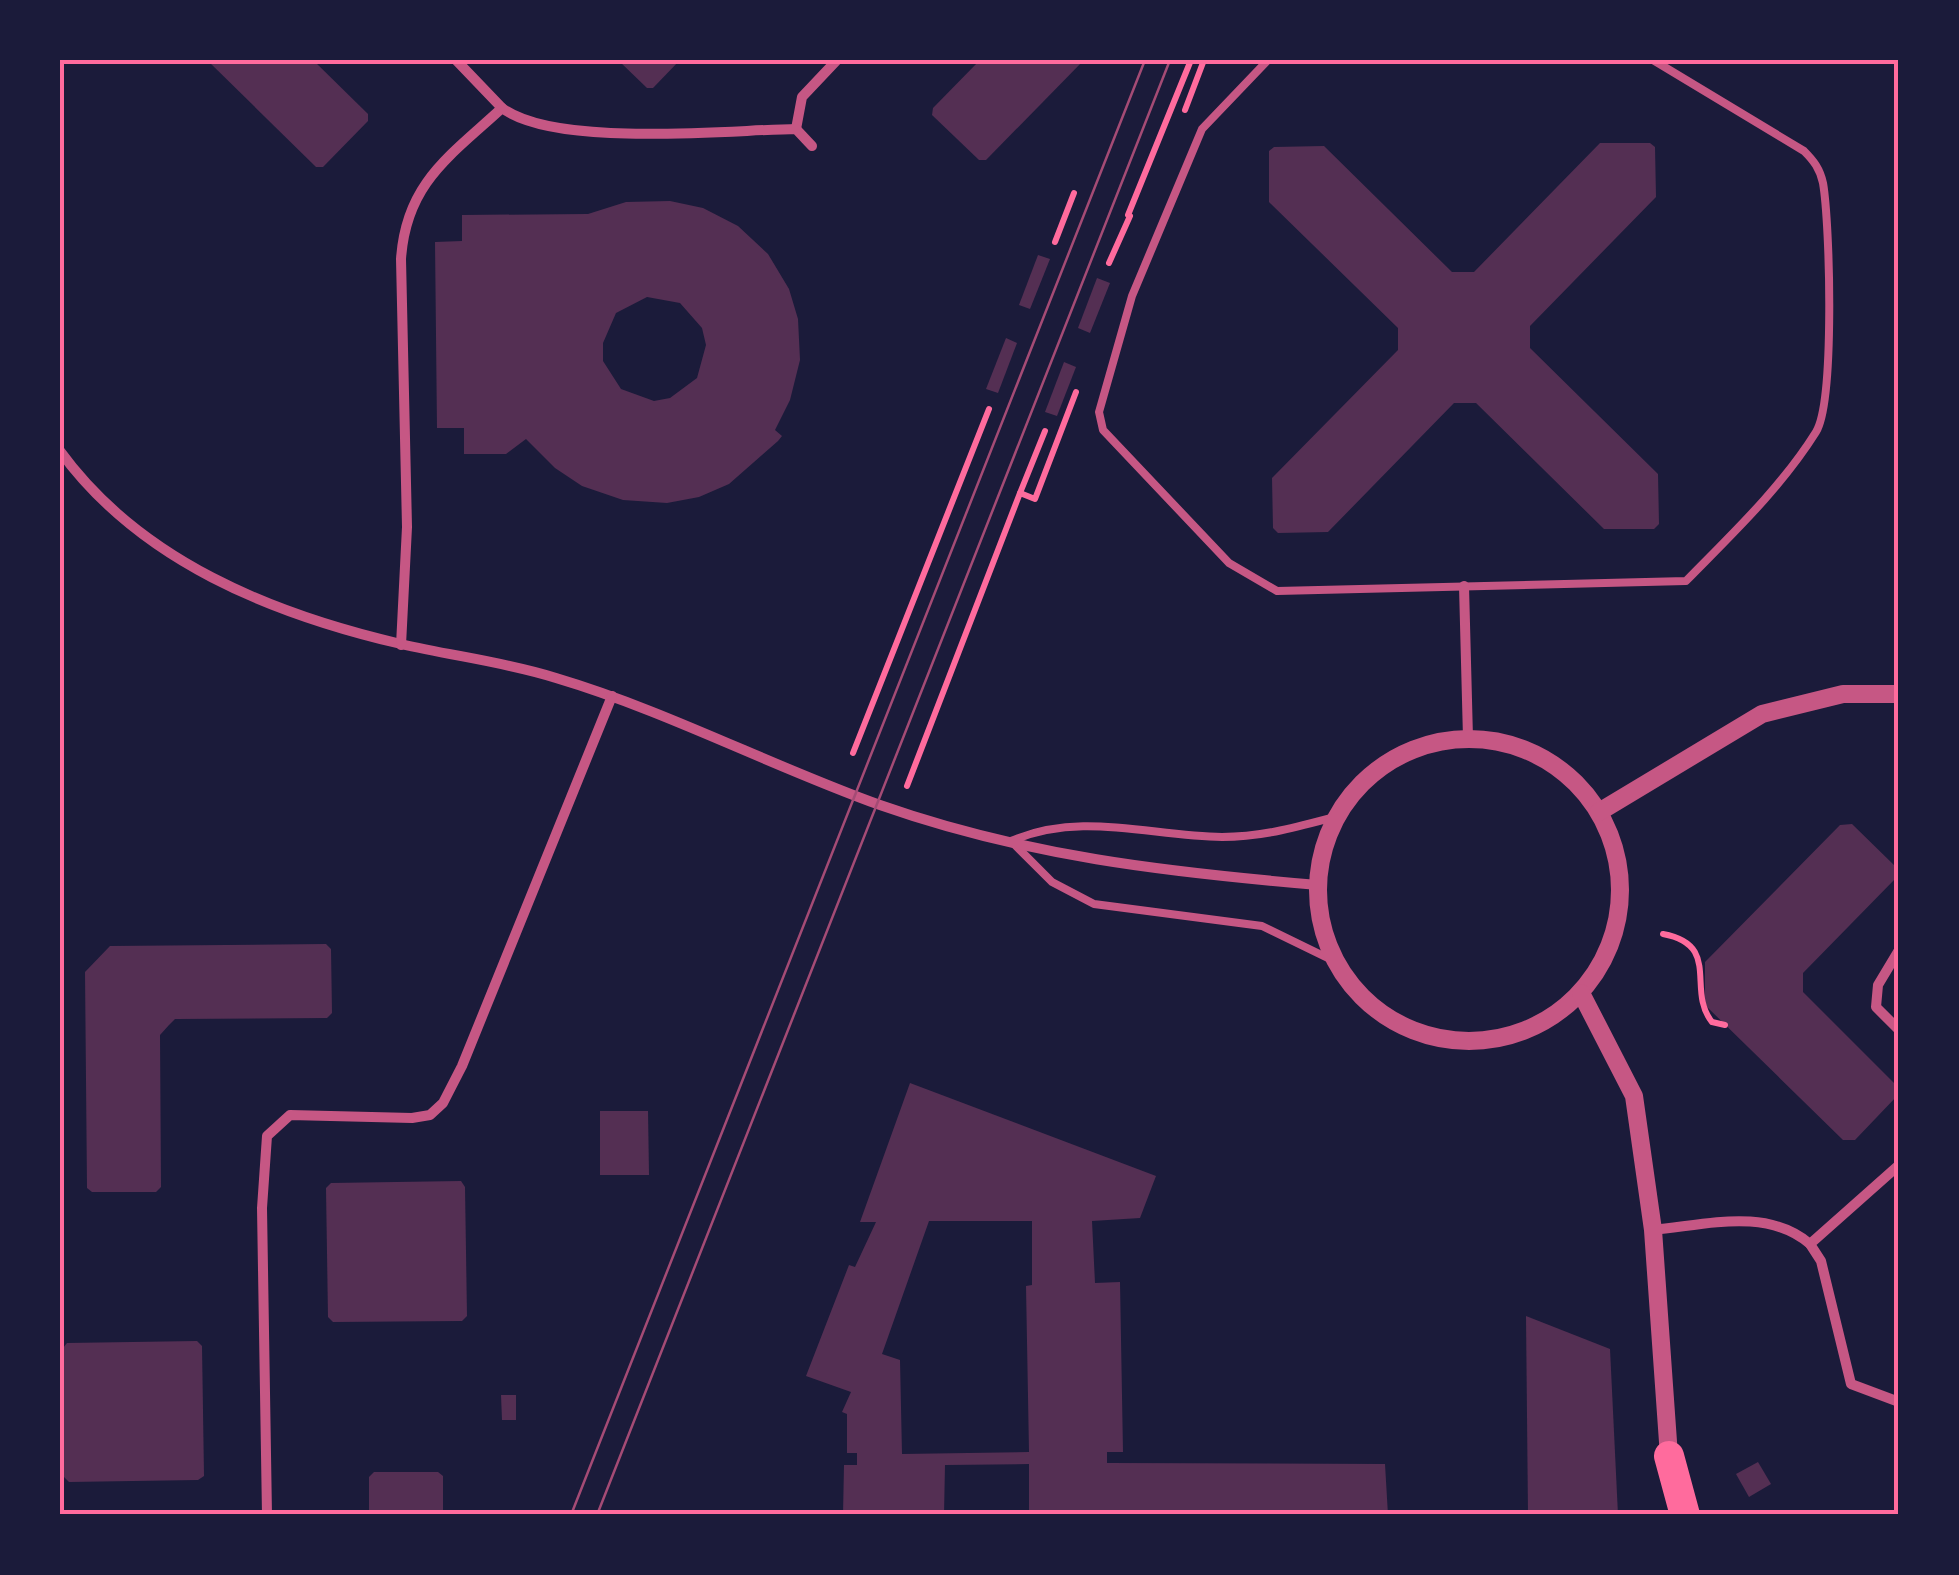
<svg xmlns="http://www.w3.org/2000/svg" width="1959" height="1575" font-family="'Source Serif 4',serif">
	<rect width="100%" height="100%" fill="#1b1b3a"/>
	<g fill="#542f53" fill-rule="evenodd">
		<polygon points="207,60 313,60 368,114 368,121 323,167 316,167"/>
		<polygon points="618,60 680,60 653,88 647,88"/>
		<polygon points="980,60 1084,60 986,160 979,160 932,115 933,108"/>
		<polygon points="1600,143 1650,143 1655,147 1656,197 1530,326 1530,348 1658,474 1659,524 1654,529 1604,529 1476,403 1454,403 1328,532 1278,533 1273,528 1272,478 1398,350 1398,328 1269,202 1269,151 1274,147 1324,146 1452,272 1474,272"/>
		<path d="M670 201 703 208 738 226 768 254 789 289 798 319 800 360 790 400 775 430 782 436 778 441 729 484 699 497 667 503 623 500 582 486 555 468 526 439 506 454H464V428H437L435 242 462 241V215L588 214 626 202ZM647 297 680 303 702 328 706 345 697 378 670 398 654 401 621 389 603 361V343L616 313Z"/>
		<polygon points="1038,255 1050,259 1030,309 1019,305"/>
		<polygon points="1097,278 1110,283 1090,333 1078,328"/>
		<polygon points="1006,338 1017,343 998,393 986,389"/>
		<polygon points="1064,362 1076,367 1057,416 1045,412"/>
		<polygon points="1852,824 1896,867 1895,879 1803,973 1803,992 1896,1085 1897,1096 1855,1140 1843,1140 1705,1005 1705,962 1840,825"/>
		<polygon points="326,944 331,949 332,1013 327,1018 175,1019 169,1025 160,1035 161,1187 156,1192 92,1192 87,1188 85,972 110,946"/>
		<path d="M910 1083 1156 1176 1140 1218 1092 1221 1095 1283 1120 1282 1123 1452H1107V1463L1385 1464 1388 1515H1029V1464L945 1465 944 1515H843L844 1465H857V1453H847V1414L842 1412 851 1392 806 1376 849 1265 855 1267 876 1222H860ZM929 1221H1032V1285L1026 1286 1029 1452 902 1454 900 1360 882 1354Z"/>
		<polygon points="600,1111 648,1111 649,1175 600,1175"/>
		<polygon points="461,1181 465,1187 467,1316 462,1321 333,1322 328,1317 326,1188 331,1183"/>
		<polygon points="1526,1316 1610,1349 1618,1515 1528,1515"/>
		<polygon points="197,1341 202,1346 204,1476 198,1480 69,1482 64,1477 63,1348 67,1343"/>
		<polygon points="501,1395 516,1395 516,1420 502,1420"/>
		<polygon points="1758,1462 1771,1484 1749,1497 1736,1474"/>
		<polygon points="374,1472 438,1472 443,1476 443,1515 369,1515 369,1477"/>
	</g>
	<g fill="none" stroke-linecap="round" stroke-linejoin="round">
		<g stroke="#ff6b9d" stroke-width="6">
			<polyline points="1185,110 1204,60"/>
			<polyline points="1128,215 1191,60"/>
			<polyline points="1055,242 1074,193"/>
			<polyline points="1109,263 1130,216"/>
			<polyline points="1020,493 1045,431"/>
			<polyline points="853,753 989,409"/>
			<polyline points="907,786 1020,493 1035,499 1076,392"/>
			<path d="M1663 934C1722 945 1686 990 1712 1022L1725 1025"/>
		</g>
		<g stroke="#c65784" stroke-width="8">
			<path d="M1268 60 1202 129 1132 296 1099 412 1103 430 1229 563 1277 591 1686 581C1731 535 1781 488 1816 432 1835 401 1830 224 1823 183 1820 169 1814 161 1804 151L1653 60"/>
			<path d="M1335 817C1297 827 1262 837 1222 837 1149 836 1081 811 1011 841L1052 882 1094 904 1262 926 1338 963"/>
		</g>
		<g stroke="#c65784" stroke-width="10">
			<polyline points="456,60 502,108"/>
			<polyline points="796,129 802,97 837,60"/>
			<path d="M60 451C140 561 272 614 401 644 452 656 506 662 556 678 667 711 771 766 880 805 1025 856 1166 872 1318 885"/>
			<polyline points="1464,586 1468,738"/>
			<path d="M401 645 407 527 401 259C406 183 450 156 502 108 556 148 726 130 796 129L812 146"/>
			<polyline points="1899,950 1878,985 1876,1007 1899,1030"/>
			<polyline points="1899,1165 1810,1244 1821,1261 1851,1384 1899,1402"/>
			<path d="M1653 1230C1706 1225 1767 1207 1810 1244"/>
			<polyline points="267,1515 262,1208 267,1136 290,1115 412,1118 430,1115 443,1103 462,1066 612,696"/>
		</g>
		<g stroke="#c65784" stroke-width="18">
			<circle cx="1469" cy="890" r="151"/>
			<polyline points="1599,812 1762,714 1843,694 1899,694"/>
			<polyline points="1581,993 1634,1096 1653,1230 1669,1456"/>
		</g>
		<polyline stroke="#ff6b9d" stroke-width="30" points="1669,1456 1685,1515"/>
		<g stroke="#a44b75" stroke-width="2.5">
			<polyline points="571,1515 1145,60"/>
			<polyline points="597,1515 1170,60"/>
		</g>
	</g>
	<rect width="1959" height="1575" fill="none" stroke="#1b1b3a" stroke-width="125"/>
	<rect x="62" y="62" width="1834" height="1450" fill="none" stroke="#ff6b9d" stroke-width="4"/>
</svg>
